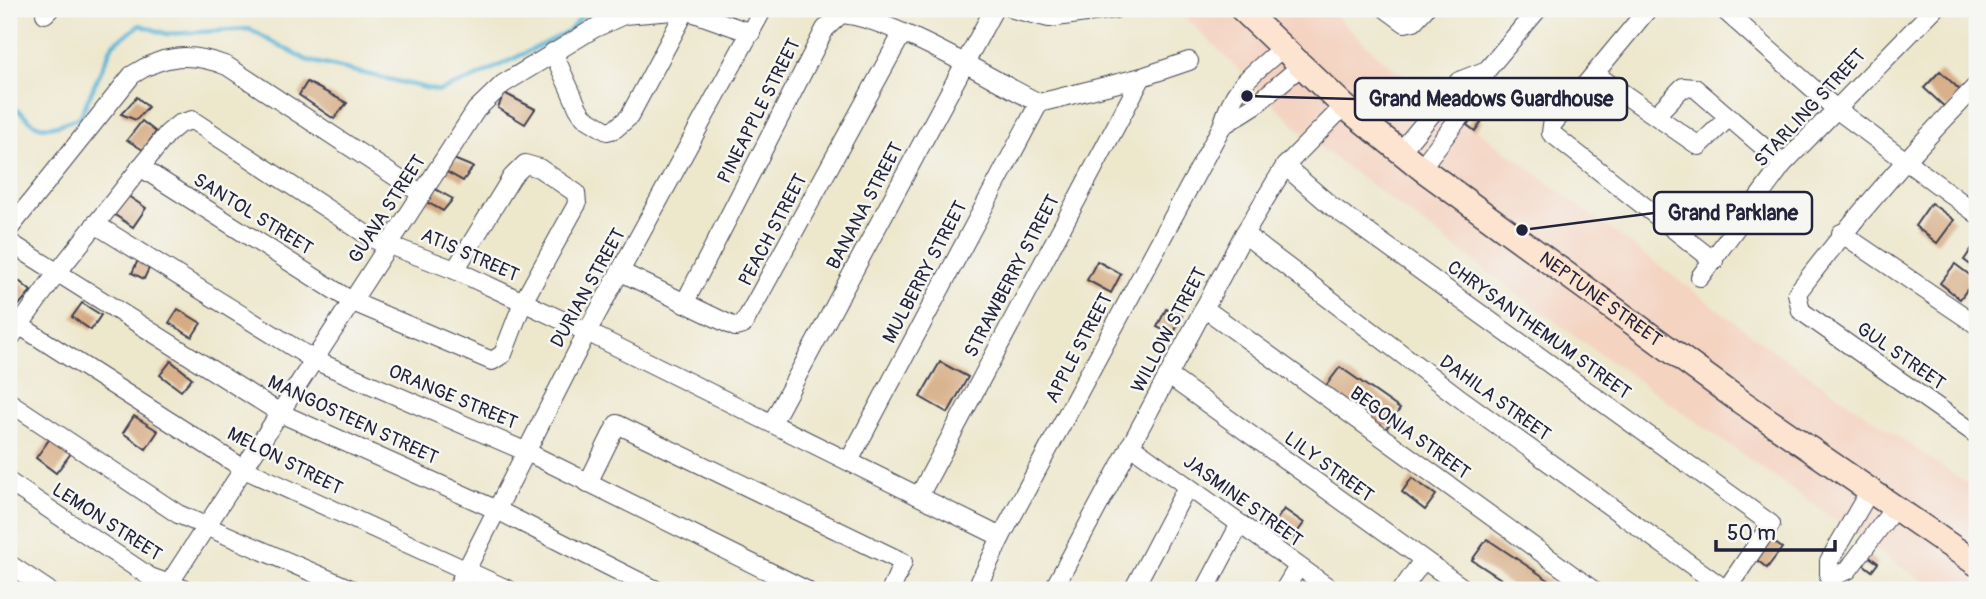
<svg xmlns="http://www.w3.org/2000/svg" width="1986" height="599" font-family="Pangolin,sans-serif">
	<rect width="100%" height="100%" fill="#f6f6f2"/>
	<filter id="ink" filterUnits="userSpaceOnUse"><feTurbulence type="fractalNoise" baseFrequency=".0143" numOctaves="2"/><feDisplacementMap in="SourceGraphic" scale="14" xChannelSelector="R" yChannelSelector="G"/><feConvolveMatrix kernelMatrix="1 2 1 2 8 2 1 2 1" color-interpolation-filters="sRGB"/></filter>
	<filter id="wash" filterUnits="userSpaceOnUse"><feTurbulence type="fractalNoise" baseFrequency=".00686" numOctaves="4" result="noise"/><feDisplacementMap in="SourceGraphic" scale="28" xChannelSelector="R" yChannelSelector="G"/><feGaussianBlur stdDeviation="1.57" result="paint"/><feColorMatrix in="noise" values="0 0 0 0 0 0 0 0 0 0 0 0 0 0 0 0 0 1.4 0 .05"/><feComposite in="paint" operator="in"/></filter>
	<g filter="url(#wash)">
		<rect width="100%" height="100%" fill="#ede7cc"/>
		<polygon fill="#f4d3c1" points="1177,9 1328,9 1381,58 1767,346 1977,491 1977,590 1934,590 1554,321 1309,139"/>
		<g fill="none" stroke-linecap="round" stroke-linejoin="round">
			<path stroke="#58b3d6" stroke-width="4.5" d="M9 107C20 109 23 115 32 122 45 133 66 122 80 117L113 44 140 25 167 34 249 29 306 60 439 91 472 79 568 32 588 9"/>
		</g>
		<g id="blocks">
			<g fill="#d6ab83">
				<polygon points="1940,71 1963,93 1947,109 1924,88"/>
				<polygon points="307,82 347,103 334,119 299,95"/>
				<polygon points="504,93 535,109 525,124 498,108"/>
				<polygon points="137,97 148,107 136,120 121,114"/>
				<polygon points="1474,115 1482,121 1475,131 1467,125"/>
				<polygon points="142,121 156,132 143,150 127,140"/>
				<polygon points="451,158 473,167 463,181 443,170"/>
				<polygon points="435,189 453,199 443,211 423,200"/>
				<polygon points="125,194 146,208 133,227 112,213"/>
				<polygon points="1931,203 1954,220 1937,243 1915,226"/>
				<polygon points="1977,241 1977,270 1964,260"/>
				<polygon points="138,260 150,266 144,279 132,273"/>
				<polygon points="1097,261 1121,274 1111,293 1087,280"/>
				<polygon points="1955,264 1975,279 1960,299 1940,283"/>
				<polygon points="13,276 31,291 18,306 9,298 9,281"/>
				<polygon points="82,303 101,315 91,330 72,317"/>
				<polygon points="178,309 201,323 192,337 169,323"/>
				<polygon points="1166,309 1182,316 1173,335 1157,327"/>
				<polygon points="171,361 192,378 181,391 160,375"/>
				<polygon points="940,362 968,377 948,413 920,397"/>
				<polygon points="1340,367 1400,409 1386,429 1325,387"/>
				<polygon points="134,416 158,431 146,449 123,433"/>
				<polygon points="51,437 72,452 56,473 36,458"/>
				<polygon points="1412,478 1436,495 1425,510 1402,492"/>
				<polygon points="1284,509 1304,523 1293,538 1273,525"/>
				<polygon points="1767,537 1782,548 1767,568 1752,556"/>
				<polygon points="1487,539 1550,581 1544,590 1518,590 1472,560"/>
				<polygon points="1868,556 1878,563 1872,571 1863,564"/>
			</g>
		</g>
	</g>
	<g filter="url(#ink)">
		<use href="#blocks" fill-opacity="0" stroke="#404051" stroke-width="2"/>
		<g fill="none" stroke-linecap="round" stroke-linejoin="round">
			<defs>
				<g id="street">
					<polyline points="1013,9 1049,18 1115,9"/>
					<polyline points="1386,9 1405,23 1414,21 1425,9"/>
					<polyline points="1648,9 1552,125 1551,133 1714,261"/>
					<polyline points="1723,9 1836,109 1977,214"/>
					<polyline points="45,14 50,9"/>
					<polyline points="553,52 578,108 584,117 607,131 615,129 629,117 686,10"/>
					<polyline points="1595,74 1699,146 1727,119"/>
					<path d="M1977 85C1912 151 1853 219 1797 293L1801 311 1977 435"/>
					<polyline points="1657,114 1683,87 1695,88 1783,164"/>
					<polyline points="1222,126 1255,105 1301,66"/>
					<polyline points="1401,151 1459,81 1487,70"/>
					<polyline points="1285,166 1330,205 1771,524 1726,590"/>
					<polyline points="140,167 353,302 492,361 503,354 523,302 577,204 576,193 539,168 525,164 512,177 455,270"/>
					<polyline points="1421,168 1477,94 1487,70 1538,9"/>
					<polyline points="95,224 314,360 527,452 806,590"/>
					<path d="M9 229 132 75C164 54 191 52 227 66L422 194"/>
					<polyline points="1841,233 1977,325"/>
					<polyline points="1244,234 1457,396 1726,590"/>
					<polyline points="9,242 280,413 497,510 656,590"/>
					<polyline points="621,272 735,327 743,325 902,34"/>
					<polyline points="1700,277 1783,164 1934,9"/>
					<path d="M684 304 825 29 841 14C890 17 991 79 1039 103L1142 77 1189 61"/>
					<polyline points="1204,308 1593,590"/>
					<polyline points="19,325 244,469 509,590"/>
					<polyline points="9,340 57,273 167,134 179,124 192,120 373,239 455,270 587,332 1001,537"/>
					<polyline points="1169,376 1466,590"/>
					<polyline points="9,402 178,514 353,590"/>
					<polyline points="772,423 994,9"/>
					<polyline points="1130,445 1332,590"/>
					<polyline points="849,461 1039,103"/>
					<polyline points="9,482 150,577 186,590"/>
					<polyline points="588,483 617,424 903,562 891,590"/>
					<polyline points="1870,490 1829,561 1829,578 1848,570 1895,507"/>
					<polyline points="919,496 1142,77"/>
					<polyline points="9,564 48,590"/>
					<polyline points="165,590 476,110 503,84 593,29 624,15 686,10 751,33"/>
					<polyline points="456,590 587,332 763,9"/>
					<path d="M976 590 1001 537 1222 126C1235 83 1250 77 1282 48"/>
					<polyline points="1053,590 1244,234 1285,166 1344,106"/>
					<polyline points="1133,590 1187,487"/>
					<polyline points="1205,590 1240,524"/>
					<polyline points="1284,590 1298,567"/>
					<polyline points="1402,590 1423,560"/>
				</g>
				<g id="secondary">
					<path id="s1" d="M1242 9 1344 106 1421 168 1740 401 1977 564"/>
				</g>
			</defs>
			<use href="#street" stroke="#404051" stroke-width="20"/>
			<use href="#secondary" stroke="#404051" stroke-width="27"/>
			<use href="#street" stroke="#fff" stroke-width="18"/>
			<use href="#secondary" stroke="#fde4d1" stroke-width="24"/>
		</g>
	</g>
	<g text-anchor="middle" dominant-baseline="central" stroke-width="5" stroke-linejoin="round" paint-order="stroke">
		<g font-size="19" fill="#22223b" stroke="#f6f6f2">
			<text transform="translate(1810 108) rotate(-47)">STARLING STREET</text>
			<text transform="translate(759 111) rotate(-63)">PINEAPPLE STREET</text>
			<text transform="translate(865 206) rotate(-62)">BANANA STREET</text>
			<text transform="translate(387 209) rotate(-57)">GUAVA STREET</text>
			<text transform="translate(253 214) rotate(32)">SANTOL STREET</text>
			<text transform="translate(773 230) rotate(-62)">PEACH STREET</text>
			<text transform="translate(470 255) rotate(24)">ATIS STREET</text>
			<text transform="translate(925 272) rotate(-62)">MULBERRY STREET</text>
			<text transform="translate(1012 276) rotate(-62)">STRAWBERRY STREET</text>
			<text transform="translate(588 288) rotate(-61)">DURIAN STREET</text>
			<text stroke="none"><textPath href="#s1" startOffset="462">NEPTUNE STREET</textPath></text>
			<text transform="translate(1169 330) rotate(-62)">WILLOW STREET</text>
			<text transform="translate(1539 330) rotate(36)">CHRYSANTHEMUM STREET</text>
			<text transform="translate(1079 348) rotate(-62)">APPLE STREET</text>
			<text transform="translate(1901 356) rotate(35)">GUL STREET</text>
			<text transform="translate(453 397) rotate(23)">ORANGE STREET</text>
			<text transform="translate(1495 398) rotate(36)">DAHILA STREET</text>
			<text transform="translate(353 420) rotate(25)">MANGOSTEEN STREET</text>
			<text transform="translate(1410 433) rotate(36)">BEGONIA STREET</text>
			<text transform="translate(285 461) rotate(27)">MELON STREET</text>
			<text transform="translate(1329 467) rotate(36)">LILY STREET</text>
			<text transform="translate(1243 501) rotate(36)">JASMINE STREET</text>
			<text transform="translate(107 522) rotate(33)">LEMON STREET</text>
		</g>
	</g>
	<path fill="none" stroke="#22223b" stroke-width="2.5" d="M1247 96L1355 99M1522 230L1654 213"/>
	<g fill="#22223b" stroke="#f6f6f2" stroke-width="2.5">
		<circle cx="1247" cy="96" r="7"/>
		<circle cx="1522" cy="230" r="7"/>
	</g>
	<g fill="#f6f6f2" stroke="#22223b" stroke-width="2.5">
		<rect x="1355" y="78" width="272" height="42" rx="7"/>
		<rect x="1654" y="192" width="158" height="42" rx="7"/>
	</g>
	<g font-size="21" text-anchor="middle" font-weight="bold" fill="#22223b">
		<text x="1491" y="106">Grand Meadows Guardhouse</text>
		<text x="1733" y="220">Grand Parklane</text>
	</g>
	<rect width="1986" height="599" fill="none" stroke="#f6f6f2" stroke-width="35"/>
	<path d="M1716 540v10h119v-10" fill="none" stroke="#22223b" stroke-width="3.5"/>
	<text x="1727" y="540" font-size="21" fill="#22223b" stroke="#f6f6f2" stroke-width="5" paint-order="stroke">50 m</text>
</svg>
